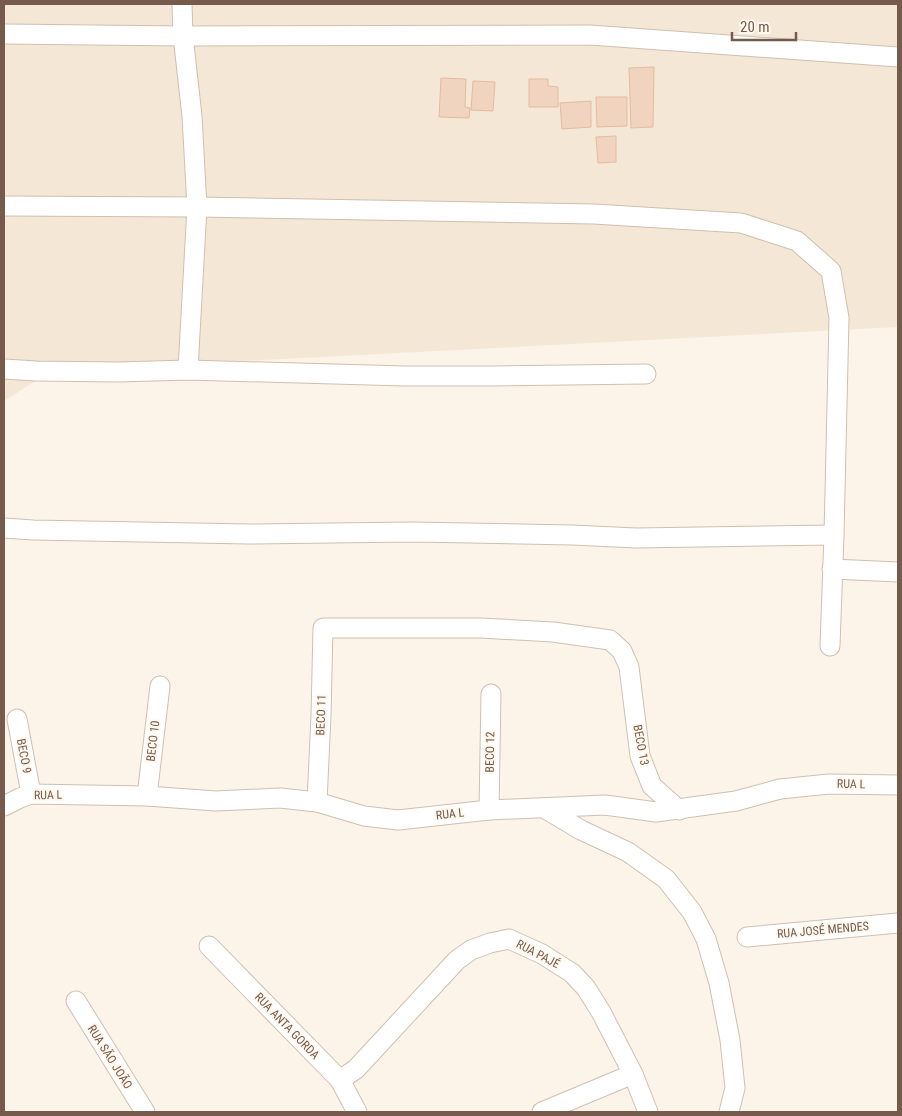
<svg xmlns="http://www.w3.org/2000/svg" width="902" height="1116" font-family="'Roboto Condensed',sans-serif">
	<rect width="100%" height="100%" fill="#fcf4e8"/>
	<polygon fill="#f4e7d6" points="4,4 898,4 898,327 51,371 4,401"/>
	<g fill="#f1d4c0" stroke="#e3bba0">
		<polygon points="654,67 653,127 631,128 629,68"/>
		<polygon points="441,78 466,79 465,107 470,108 469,118 439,117"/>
		<polygon points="529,79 548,79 548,86 558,87 558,107 529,107"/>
		<polygon points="473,81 495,82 493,111 471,110"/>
		<polygon points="596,97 627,97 627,126 597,127"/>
		<polygon points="591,101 591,127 562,129 560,103"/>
		<polygon points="616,136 616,162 598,163 596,137"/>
	</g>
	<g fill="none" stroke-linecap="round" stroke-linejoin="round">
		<defs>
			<g id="minor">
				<polyline points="182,4 183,36 192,116 197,207 188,370"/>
				<polyline points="4,34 183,36 590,35 898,57"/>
				<polyline points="4,206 197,207 594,214 741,223 797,241 831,271 839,318 834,535 830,646"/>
				<polyline points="4,369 36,371 118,372 188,370 405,376 495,376 646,374"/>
				<polyline points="4,528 33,530 249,534 412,532 572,535 636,538 834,535"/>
				<polyline points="832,569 898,572"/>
				<polyline points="17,719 31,794"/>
				<polyline points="147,796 160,686"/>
				<polyline points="317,802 321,716 323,628 481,628 553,632 610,640 622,651 629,667 640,756 652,786 679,810"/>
				<polyline points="4,806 20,798 31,794 147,796 216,801 280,798 317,802 364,816 398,820 489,810 605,805 656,812 736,801 780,789 829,784 898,785"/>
				<polyline points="544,808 581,830 628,852 666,879 692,912 706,939 719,983 730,1040 735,1088 729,1112"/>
				<polyline points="489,810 491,694"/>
				<polyline points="747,937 898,923"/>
				<polyline points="209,946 340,1080 357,1112"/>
				<polyline points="76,1001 145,1112"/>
				<polyline points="340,1080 356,1069 457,960 471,950 490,943 509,939 542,954 572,973 586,988 601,1012 633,1074 648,1112"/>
				<polyline points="542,1112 633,1074"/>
			</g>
		</defs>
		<use href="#minor" stroke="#d0bfb0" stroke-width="21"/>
		<use href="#minor" stroke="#fff" stroke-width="19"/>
	</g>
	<g text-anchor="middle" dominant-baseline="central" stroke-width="4" stroke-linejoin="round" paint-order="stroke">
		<g font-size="12" fill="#765b4c" stroke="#fff8ee">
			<text transform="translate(321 715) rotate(-88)">BECO 11</text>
			<text transform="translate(153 741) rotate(-83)">BECO 10</text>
			<text transform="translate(641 745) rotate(79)">BECO 13</text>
			<text transform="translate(490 752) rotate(-89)">BECO 12</text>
			<text transform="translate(24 756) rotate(79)">BECO 9</text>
			<text transform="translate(851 784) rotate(1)">RUA L</text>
			<text transform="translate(48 795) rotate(-1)">RUA L</text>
			<text transform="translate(450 814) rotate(-6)">RUA L</text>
			<text transform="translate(823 930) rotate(-5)">RUA JOSÉ MENDES</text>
			<text transform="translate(538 954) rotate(28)">RUA PAJÉ</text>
			<text transform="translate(287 1026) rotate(46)">RUA ANTA GORDA</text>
			<text transform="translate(110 1057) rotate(58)">RUA SÃO JOÃO</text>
		</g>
	</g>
	<rect width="902" height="1116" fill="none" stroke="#765b4c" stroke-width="10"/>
	<path d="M732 32v8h64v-8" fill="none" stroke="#765b4c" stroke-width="2.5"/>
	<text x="740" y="32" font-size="15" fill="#765b4c" stroke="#fff8ee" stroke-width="4" paint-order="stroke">20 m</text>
</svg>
